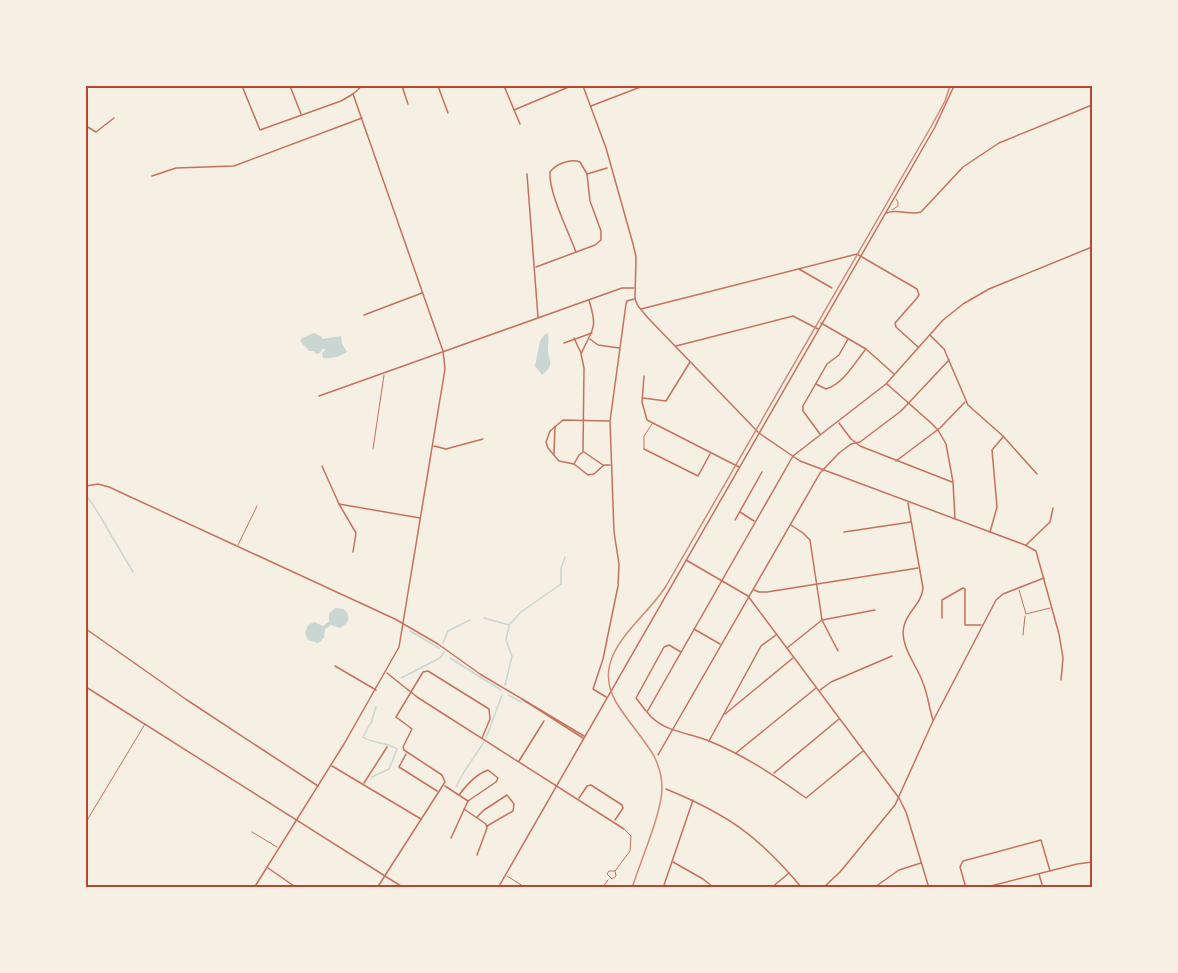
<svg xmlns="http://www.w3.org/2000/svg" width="1178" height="973" font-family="Jost,sans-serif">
	<rect width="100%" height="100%" fill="#f6efe4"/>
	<g fill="#c9d6d2">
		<path d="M314 333 322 337V347V339L341 336 342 344 347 352C339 357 332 359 323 358L322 353 325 350 323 348 320 353 316 354 314 351H309L300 341 302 338Z"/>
		<path d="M548 333C549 339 548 343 548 349 547 360 557 364 542 375L535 366 540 341 545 334Z"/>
		<path d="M335 608 343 609C348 612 350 617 347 623L340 628 331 625 325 629 324 638 318 643 308 640 305 633 308 625 314 622 323 626 329 622V614Z"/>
	</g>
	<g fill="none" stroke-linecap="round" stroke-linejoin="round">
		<g stroke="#c9d6d2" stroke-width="1.5">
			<polyline points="86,495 97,511 133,572"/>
			<polyline points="484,618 509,625 521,612 561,584 561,569 565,557"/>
			<polyline points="410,631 439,648"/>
			<polyline points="443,643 448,631 470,620"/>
			<polyline points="450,658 501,690"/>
			<polyline points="401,678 440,658 444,652"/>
			<polyline points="505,685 512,656 506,640 509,626"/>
			<polyline points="508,695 521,702"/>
			<polyline points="371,723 376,707"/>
			<path d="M370 724 363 737C373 744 387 742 397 749L389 769 372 777"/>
			<polyline points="486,738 502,695"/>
			<polyline points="456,787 464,772 484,742"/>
		</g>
		<g stroke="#c5725c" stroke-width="1">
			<polyline points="892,210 898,206 898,202 896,199"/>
			<polyline points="373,449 384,375"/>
			<polyline points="644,449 644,436 652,424"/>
			<polyline points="238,545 257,506"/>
			<polyline points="1019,590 1026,614 1050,608"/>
			<polyline points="1023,635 1025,616"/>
			<polyline points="86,822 145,724"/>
			<polyline points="252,832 277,847"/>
		</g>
		<g stroke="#c5725c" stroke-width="1">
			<polyline points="615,871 616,876 612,879 607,874 609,871 615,871 630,851 631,836 625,830"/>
			<polyline points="507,876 526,888"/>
			<polyline points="602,888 608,880"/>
		</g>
		<g stroke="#c5725c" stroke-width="1.5">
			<polyline points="242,86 260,130 341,101 353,94 362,86"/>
			<polyline points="290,86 301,114"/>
			<polyline points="402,86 408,104"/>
			<polyline points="438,86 448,113"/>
			<polyline points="504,86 520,124"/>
			<polyline points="591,106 643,86"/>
			<polyline points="514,110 571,86"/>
			<polyline points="86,126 96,132 114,118"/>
			<polyline points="527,174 538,317"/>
			<polyline points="152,176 176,168 234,166 362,118"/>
			<path d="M886 213C898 208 909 216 921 212L963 167 999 143 1092 105"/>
			<path d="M576 252C569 233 548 191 550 172 556 164 571 158 580 162L587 174 607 168"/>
			<polyline points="536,267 595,245 601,240 601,231 590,201 587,174"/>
			<polyline points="799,269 832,288"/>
			<polyline points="641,309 857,254 917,289 919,295 917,298 895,323 896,327 918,347"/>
			<polyline points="364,315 422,293"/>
			<polyline points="821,323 866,349 894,374"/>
			<polyline points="930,335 944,349 968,405 1003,436 1037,474"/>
			<polyline points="574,338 581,353"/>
			<polyline points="590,339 598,345 619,348"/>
			<polyline points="564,343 592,333"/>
			<polyline points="676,346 793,316 818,329"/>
			<polyline points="644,376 642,402 647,420 739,467"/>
			<path d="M816 384 826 389C843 384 854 364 865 350"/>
			<polyline points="887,384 930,422 938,430 946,444 953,482 955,519"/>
			<polyline points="319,396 622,288 634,288"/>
			<polyline points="643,398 666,401 690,362"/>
			<polyline points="609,421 563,420 550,431 546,442 548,448 559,461 574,464 588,475 594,474 604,465 610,465"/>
			<polyline points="839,423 851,439 860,446 952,482"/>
			<polyline points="759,433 800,461 1025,545 1036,551 1059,634 1063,658 1061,680"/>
			<polyline points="820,434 803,411 803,406 827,364 839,355 848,339"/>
			<polyline points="434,446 446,449 483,439"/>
			<polyline points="644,449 698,476 710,454"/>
			<polyline points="584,452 603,465"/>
			<polyline points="554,454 555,426"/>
			<polyline points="896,461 940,428 965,402"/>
			<path d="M574 464 579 455 583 452 584 368 581 354C593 327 598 330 589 300"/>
			<polyline points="322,466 339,504 356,533 353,552"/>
			<path d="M908 503 923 588C922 603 907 612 904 626 899 646 917 665 923 683 928 695 929 708 933 720"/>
			<polyline points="339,504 420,518"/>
			<polyline points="740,512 754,521"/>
			<polyline points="735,520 762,472"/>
			<polyline points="791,525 803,533 810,540 822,620 838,651"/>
			<polyline points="844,532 911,522"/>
			<polyline points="990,532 997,507 992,450 1003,437"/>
			<polyline points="1026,545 1050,522 1053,508"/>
			<polyline points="754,590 759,592 767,592 918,568"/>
			<polyline points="942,618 942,600 963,588 965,589 965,625 981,625"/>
			<polyline points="86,629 187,700 318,786"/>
			<polyline points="694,629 720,644"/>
			<polyline points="787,648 822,620 875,610"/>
			<polyline points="335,666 376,690"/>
			<polyline points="387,673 417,697 624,829"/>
			<polyline points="820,690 831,682 892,656"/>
			<polyline points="606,697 593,689 603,659 618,586 619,564 614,532 610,421 626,304 627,301 634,299"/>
			<polyline points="646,711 636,698 664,647 669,645 681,652"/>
			<polyline points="725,714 793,658"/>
			<polyline points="709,741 761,646 776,635"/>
			<path d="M863 751 806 798C776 776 744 755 709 741 687 732 662 732 647 712L793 456 886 384 943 320 963 304 989 289 1092 247"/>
			<polyline points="736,753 816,688"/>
			<polyline points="406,754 399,767 437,791"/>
			<polyline points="658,755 820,473 839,453 851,444 860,442 901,411 949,360"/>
			<polyline points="519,761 544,721"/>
			<polyline points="332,766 421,819"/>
			<polyline points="774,773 839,719"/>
			<polyline points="364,783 387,747"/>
			<polyline points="445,786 468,801 451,838"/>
			<path d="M666 789C727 814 759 836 802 888"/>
			<path d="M459 795C467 784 476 774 488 770L498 778 496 782 468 801"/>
			<polyline points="579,798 587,786 591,785 622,805 623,808 615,820"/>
			<polyline points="464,809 486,824 487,828 477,855"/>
			<polyline points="477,817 484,810 507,795 514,804 513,811 487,826"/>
			<polyline points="673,862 703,879 714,888"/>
			<polyline points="268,868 297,888"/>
			<polyline points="1039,874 1043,888"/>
			<polyline points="875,887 899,870 921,863"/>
			<polyline points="254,888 344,744 399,647 445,369 443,351 353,94"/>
			<polyline points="377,888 445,782 442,775 404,750 403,747 412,729 396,717 423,672 428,671 489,709 490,719 482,738"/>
			<polyline points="663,888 693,800"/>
			<polyline points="771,888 789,873"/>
			<polyline points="823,888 840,872 895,805 933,721 996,600 1003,594 1044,578"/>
			<polyline points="966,888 960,867 963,861 1041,840 1050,871"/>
			<polyline points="983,888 1077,864 1092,862"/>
		</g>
		<g stroke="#c5725c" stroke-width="1.5">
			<polyline points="583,86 606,148 633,244 636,257 635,299 638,306 648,318 758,432"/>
			<polyline points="86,486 98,484 109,487 395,619 438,644 480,674 584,736"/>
			<polyline points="686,560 748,596 899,798 906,812 929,888"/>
			<polyline points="86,687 404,888"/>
			<polyline points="522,699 583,738"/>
			<polyline points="498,888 935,127 954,86"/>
		</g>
		<path stroke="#cf8b77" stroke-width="1.5" d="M632 888C640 862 662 813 662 788 662 776 659 766 654 756 643 737 627 721 616 702 588 654 644 622 666 586L932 125 945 101 950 86"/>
	</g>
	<rect width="1178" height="973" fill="none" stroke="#f6efe4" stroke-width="174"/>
	<rect x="87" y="87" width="1004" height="799" fill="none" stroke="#b5482f" stroke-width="2"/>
</svg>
